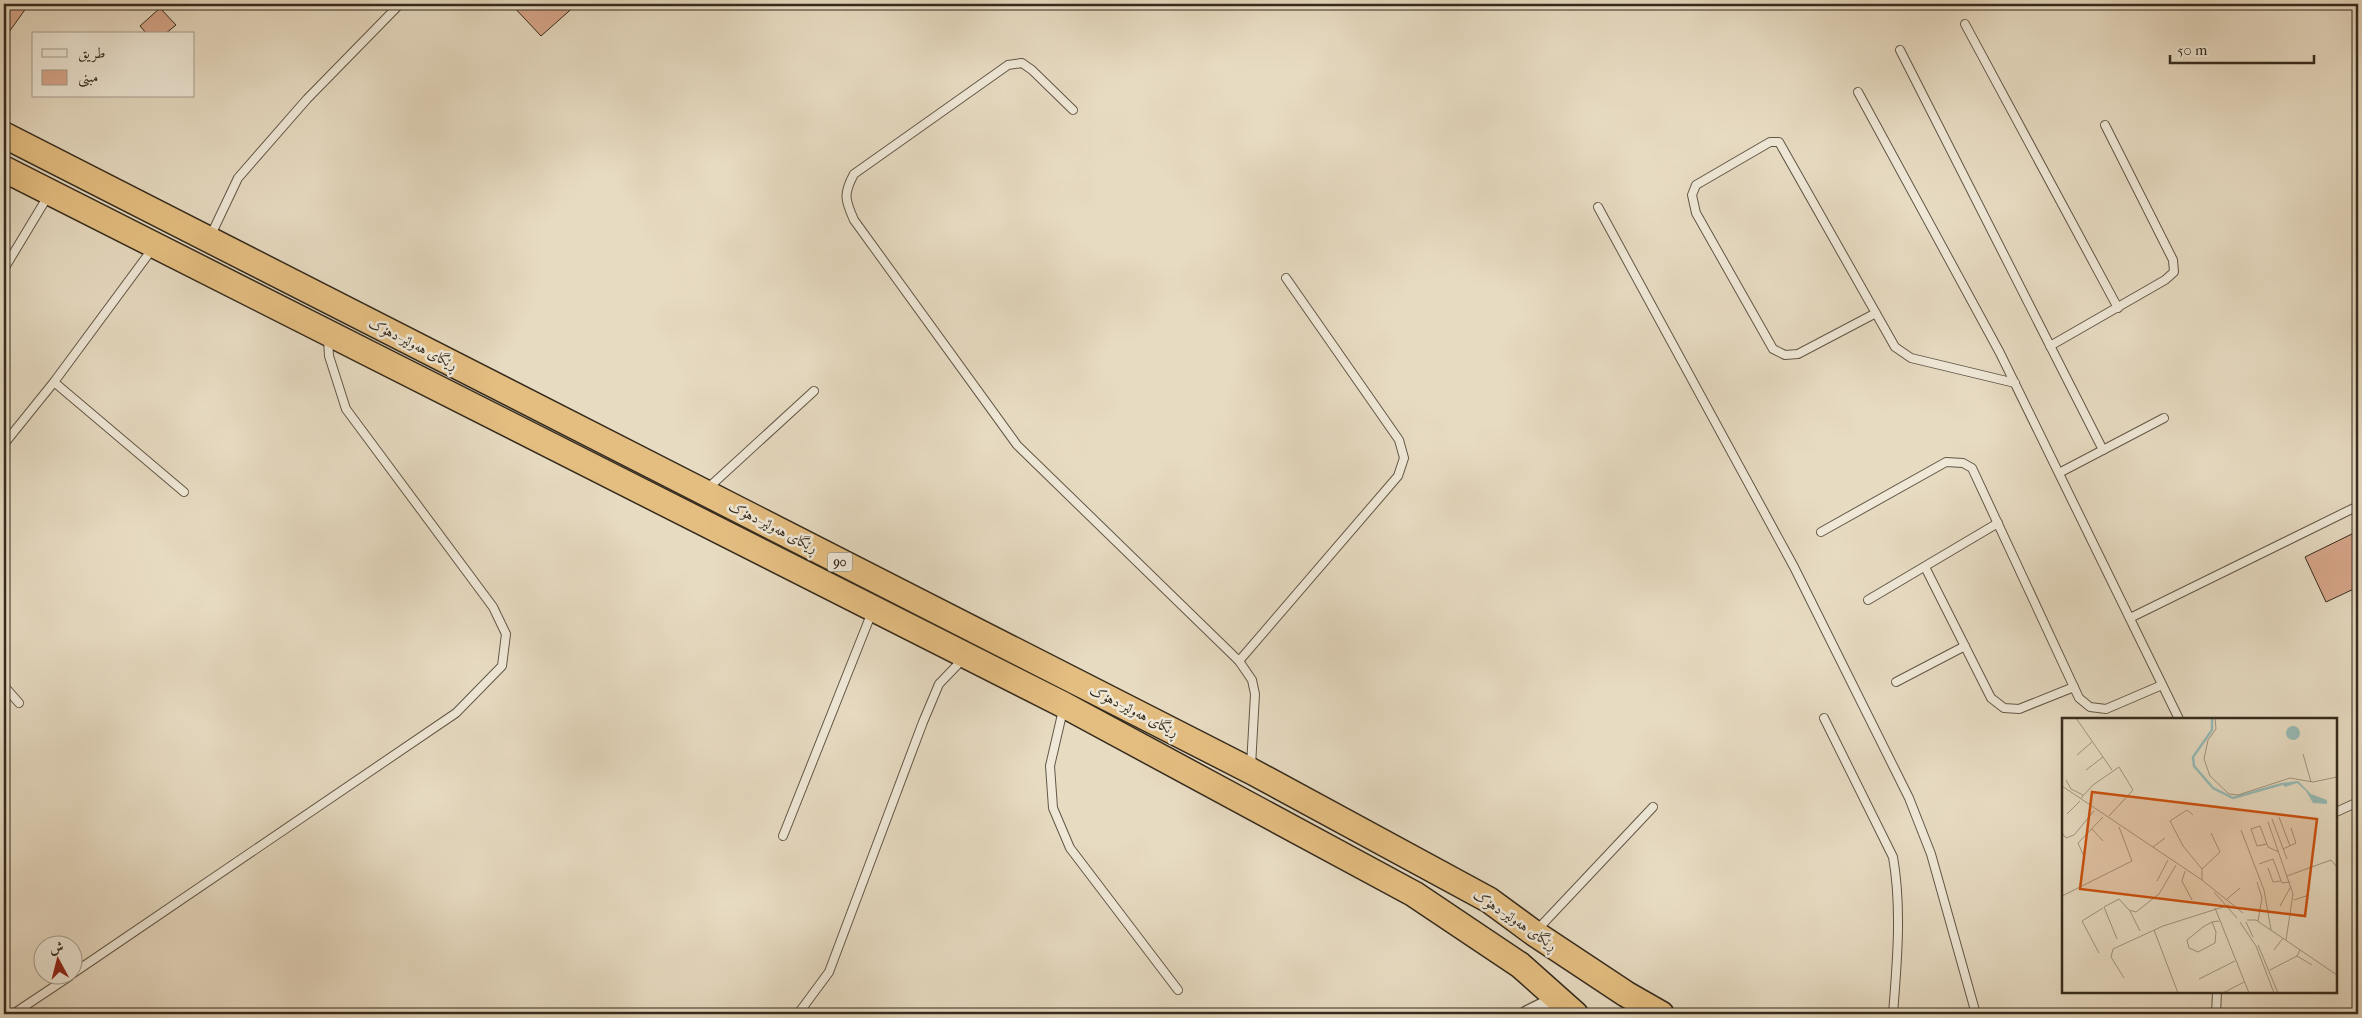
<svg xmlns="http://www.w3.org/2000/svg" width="2362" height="1018" font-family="'IM FELL French Canon',Amiri,serif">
	<rect width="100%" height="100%" fill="#e7dbc2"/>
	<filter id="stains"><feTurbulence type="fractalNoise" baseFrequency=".004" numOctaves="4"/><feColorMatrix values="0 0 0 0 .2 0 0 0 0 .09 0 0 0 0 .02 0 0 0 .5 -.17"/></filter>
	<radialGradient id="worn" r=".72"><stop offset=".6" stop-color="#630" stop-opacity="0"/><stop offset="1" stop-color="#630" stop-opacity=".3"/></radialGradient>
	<g fill="#d8a78c" stroke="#352b1d">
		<polygon points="4,4 29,4 4,39"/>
		<polygon points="511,4 577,4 541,36"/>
		<polygon points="160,8 176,25 165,34 147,34 140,26"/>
		<polygon points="2358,531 2358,587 2326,602 2305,557"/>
	</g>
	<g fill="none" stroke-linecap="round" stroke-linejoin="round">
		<defs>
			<g id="service">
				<polyline points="1965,24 2118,308"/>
				<polyline points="1900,50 2103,450"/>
				<polyline points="1858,92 2000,353 2179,719"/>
				<path d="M1073 110 1032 70 1022 63 1008 65 854 174C843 194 845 200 854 220L1017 445 1239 661 1252 680 1255 694 1251 766"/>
				<polyline points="1598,207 1794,567 1909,798 1931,854 1976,1014"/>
				<polyline points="210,237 238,178 307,99 400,4"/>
				<polyline points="4,269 48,196"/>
				<polyline points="1876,313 1798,354 1785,355 1773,349 1696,213 1692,195 1696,185 1770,142 1779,142 1895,347 1911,358 2015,383"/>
				<polyline points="2050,346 2165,280 2174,272 2173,260 2105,125"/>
				<polyline points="54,382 184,492"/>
				<polyline points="4,444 54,382 153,248"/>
				<polyline points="2059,473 2164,418"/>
				<polyline points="707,489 814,391"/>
				<polyline points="1821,532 1946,462 1963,463 1972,468 2079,698 2090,707 2106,709 2162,685"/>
				<polyline points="1925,567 1991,698 2004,708 2019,709 2074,687"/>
				<polyline points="1868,600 1998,523"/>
				<polyline points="2130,618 2358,506"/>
				<polyline points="1239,661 1398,476 1404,458 1399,440 1286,278"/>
				<polyline points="1896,682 1965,646"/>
				<polyline points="4,686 19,703"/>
				<polyline points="1063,710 1050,766 1053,808 1070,848 1178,990"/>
				<path d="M1824 718 1893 857C1902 908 1897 963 1893 1014"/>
				<polyline points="2336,812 2358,802"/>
				<polyline points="783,836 872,612"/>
				<polyline points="1537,930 1653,807"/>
				<polyline points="72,974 456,713 502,666 506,634 493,607 346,409 329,356 328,338"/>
				<polyline points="13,1014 70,976"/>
				<polyline points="798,1014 829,972 923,722 939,684 964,658"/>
				<polyline points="2216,1014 2217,992"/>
			</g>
			<polyline id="minor" points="1527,1014 1559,998"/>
			<g id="trunk">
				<polyline points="4,135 1251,771 1489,900 1534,933 1626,994 1661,1014"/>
				<polyline points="4,169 1064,705 1414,894 1520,965 1575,1014"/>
			</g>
		</defs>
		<use href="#service" stroke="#625746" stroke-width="10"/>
		<use href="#minor" stroke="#625746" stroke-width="18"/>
		<use href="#trunk" stroke="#352b1d" stroke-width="28"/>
		<use href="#service" stroke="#efe8d7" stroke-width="8"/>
		<use href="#minor" stroke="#efe8d7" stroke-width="15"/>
		<use href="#trunk" stroke="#e4be81" stroke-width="25"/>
	</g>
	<g text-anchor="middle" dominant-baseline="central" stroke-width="5" stroke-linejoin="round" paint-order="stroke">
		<rect fill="#efe8d7" stroke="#6d6455" stroke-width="1" x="827.5" y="552.5" width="25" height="19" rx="4"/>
		<g font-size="12" font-weight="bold" fill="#352b1d">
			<text x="840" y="562">90</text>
		</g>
		<g font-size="14" fill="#352b1d" stroke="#efe8d7">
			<text transform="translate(413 344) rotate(27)">ڕێگای هەولێر-دهۆک</text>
			<text transform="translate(773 527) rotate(27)">ڕێگای هەولێر-دهۆک</text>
			<text transform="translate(1134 711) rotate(27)">ڕێگای هەولێر-دهۆک</text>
			<text transform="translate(1515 920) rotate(34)">ڕێگای هەولێر-دهۆک</text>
		</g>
	</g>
	<g transform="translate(2062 718)">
		<rect width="275" height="275" fill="#e7dbc2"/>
		<path d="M224 15a7 7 0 1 1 14 0a7 7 0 1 1-14 0ZM236 63 249 76 265 82V86L251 85 244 73 235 65 223 69 219 65Z" fill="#97bbb7"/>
		<path fill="none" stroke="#97bbb7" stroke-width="2.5" d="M150 0V12L131 39 132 48 151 70 171 80 220 66"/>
		<path fill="none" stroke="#a09580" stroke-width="1" d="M14 0 50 52M153 0 154 11 146 22 142 41 148 58 167 76 176 77 228 60 251 64 275 59M241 36 249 64M15 37 30 24M24 52 41 39M4 62 9 71 21 77M0 68 140 162 181 195M19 80 31 67 57 49 71 72 47 98M5 96 18 83M131 97 125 92 108 103 121 128 140 151V162M217 99 228 128M210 101 225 141M206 104 231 176 224 222M30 111 41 123M179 112 202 172 209 212M0 115 4 120 12 117 32 93M205 126 195 128 189 111 198 108 206 129 217 134M91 129 103 120M221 131 234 125 229 110M23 141 16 125 41 99M197 146 211 141 220 165 228 164M206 150 211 164 219 163M140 151 158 134 149 115M123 153 120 163 130 182M225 158 269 142 275 149M95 163 106 142M195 164 200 180 196 203M152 174 175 200M0 178 70 143 57 109M165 181 178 170M232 182 247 177M218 188 229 168M153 190 187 275M68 193 78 213M185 202H194L275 257M150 204 154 214 153 225 136 234 127 230 125 222 141 209 150 204 157 203M178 204 194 228 212 275M184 204 191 219M92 212 116 275M55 221 42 189 57 181 67 192 74 194 97 176 114 147M196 227 216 275M212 232 221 220M37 235 20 203 41 190M235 238 250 247M208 252 235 238 238 232M62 260 49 239 51 231 101 208 167 187M137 261 173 243M161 275 182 264"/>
		<path fill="#cd520f" fill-opacity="0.15" stroke="#cd520f" stroke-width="2.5" d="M30 74 255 101 243 198 18 171Z"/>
		<rect width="275" height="275" fill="none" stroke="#352b1d" stroke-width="2.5"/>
	</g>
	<rect width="2362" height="1018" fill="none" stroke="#e7dbc2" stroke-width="20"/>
	<rect x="5" y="5" width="2352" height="1008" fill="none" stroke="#352b1d" stroke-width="2.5"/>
	<rect x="10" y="10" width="2342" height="998" fill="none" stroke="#352b1d"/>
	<rect x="32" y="32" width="162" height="65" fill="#efe8d7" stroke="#a59c8d"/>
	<rect x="42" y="49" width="25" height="8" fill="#efe8d7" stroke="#a59c8d"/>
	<text x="78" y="58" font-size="15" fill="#352b1d">طريق</text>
	<rect x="42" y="70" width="25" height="15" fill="#d8a78c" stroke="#a59c8d"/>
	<text x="78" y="82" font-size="15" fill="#352b1d">مبنى</text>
	<g transform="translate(58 960) rotate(353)"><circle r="24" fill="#efe8d7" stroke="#a59c8d"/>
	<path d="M0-4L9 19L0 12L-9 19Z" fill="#8f2418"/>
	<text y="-8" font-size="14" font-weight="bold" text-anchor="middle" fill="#352b1d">ش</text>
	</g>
	<path d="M2170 55v8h144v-8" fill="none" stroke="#352b1d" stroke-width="2.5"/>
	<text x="2177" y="55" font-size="15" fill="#352b1d" stroke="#efe8d7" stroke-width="4" paint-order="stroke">50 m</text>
	<rect width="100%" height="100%" filter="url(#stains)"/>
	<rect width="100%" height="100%" fill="url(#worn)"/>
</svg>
